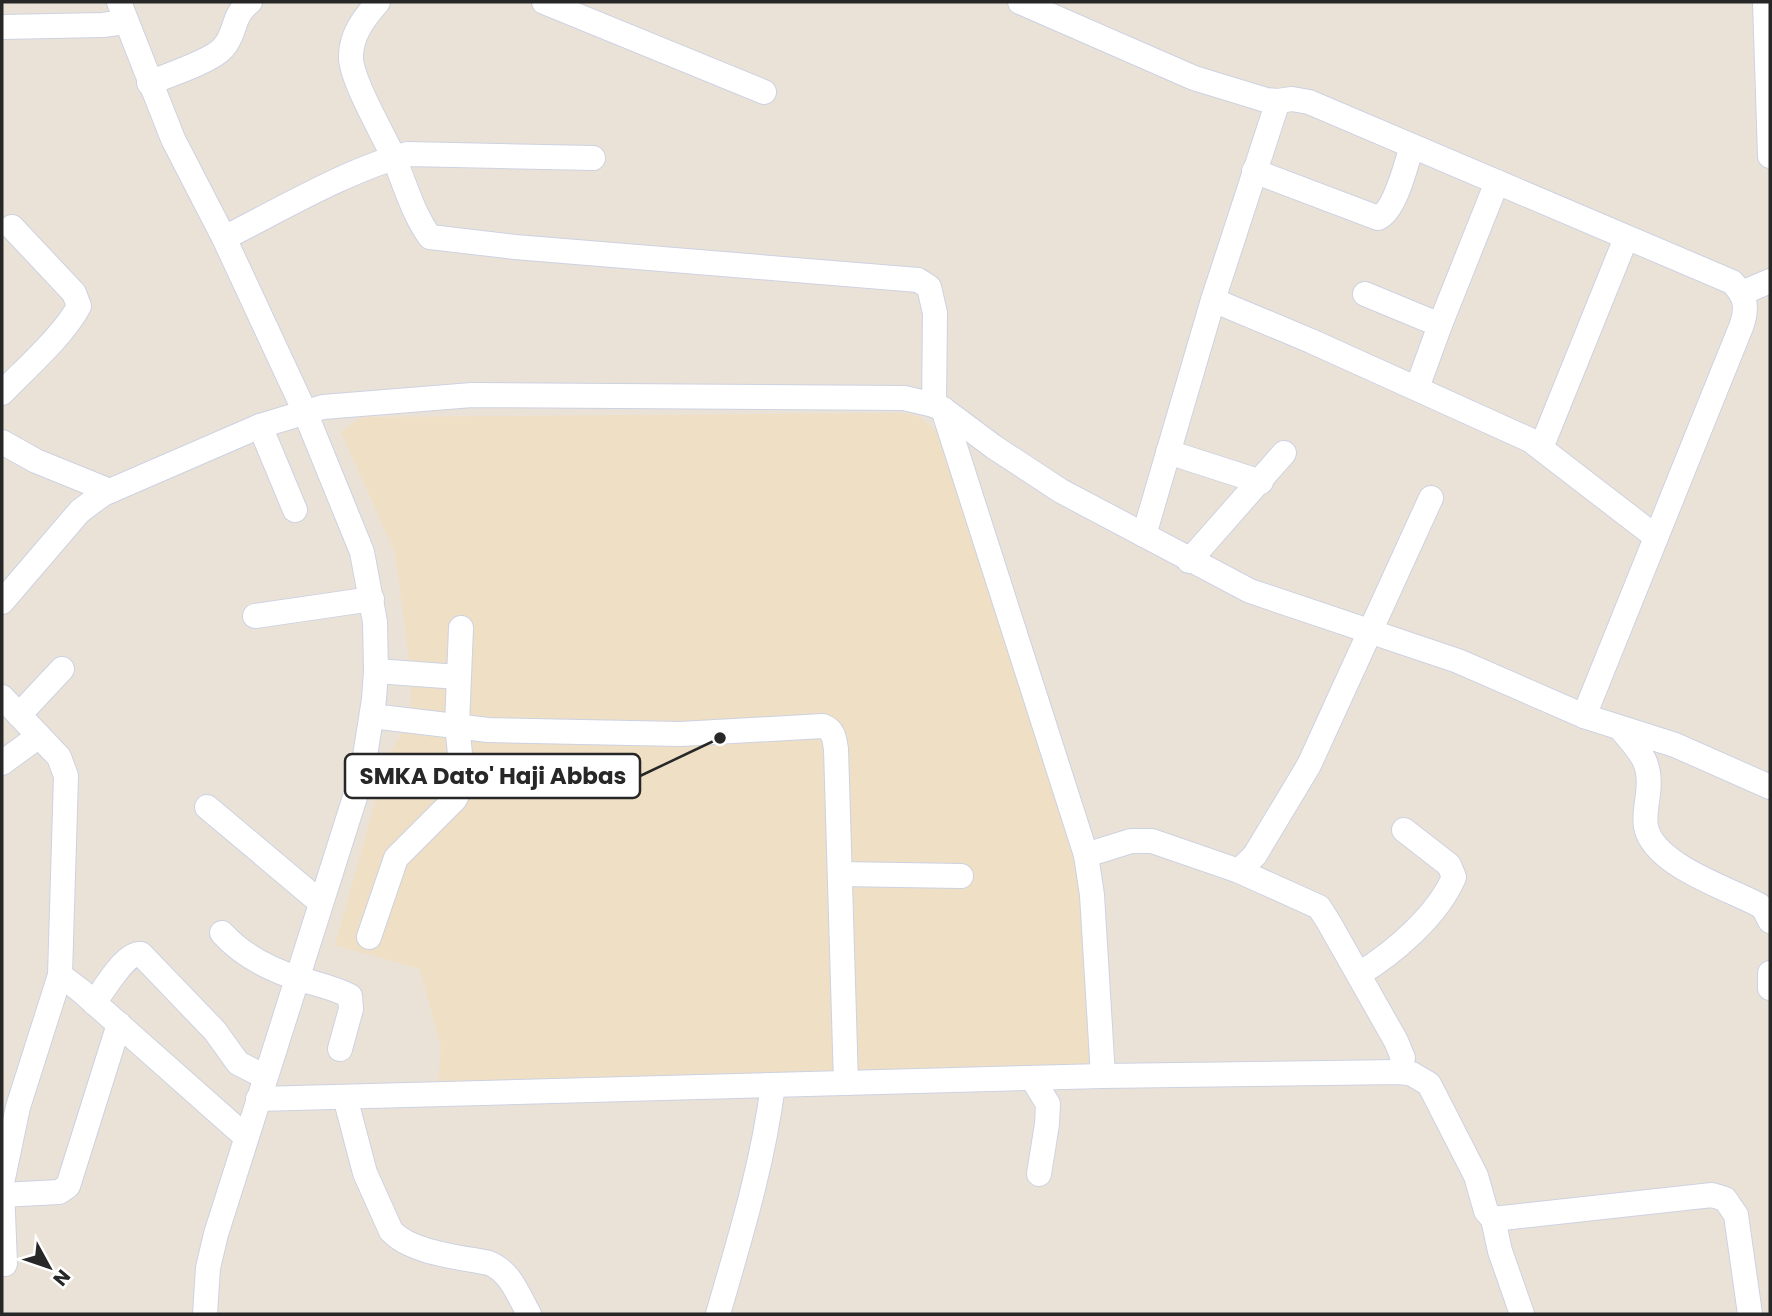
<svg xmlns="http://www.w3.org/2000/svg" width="1772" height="1316" font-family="Poppins,sans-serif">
	<rect width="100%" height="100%" fill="#ebe2d7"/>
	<polygon fill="#efdfc5" points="906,413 919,417 936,430 943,439 1085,868 1092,1065 438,1084 441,1048 420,969 335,945 388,756 410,720 411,674 395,553 341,432 361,417"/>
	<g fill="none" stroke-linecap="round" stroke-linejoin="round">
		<defs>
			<g id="minor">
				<polyline points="119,2 173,139 224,238 305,412 362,552 375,622 376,671 374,699 362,775 216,1234 208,1268 205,1314"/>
				<path d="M378 2C364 18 350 36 351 59 353 83 383 134 394 158 405 184 413 214 430 237L515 247 918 280 929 287 935 313 934 405"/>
				<polyline points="544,2 764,92"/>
				<polyline points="1020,2 1194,78 1266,100 1278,101"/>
				<polyline points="1765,2 1770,156"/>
				<polyline points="2,27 103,25 125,22"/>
				<path d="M149 83C166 76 212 61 223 48 237 33 231 16 250 2"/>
				<path d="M1254 171 1378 218C1396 210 1406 164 1412 146"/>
				<path d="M224 238C280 210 349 169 408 154L593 158"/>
				<polyline points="1742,293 1770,281"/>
				<polyline points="1365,294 1440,325"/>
				<polyline points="1213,300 1311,341 1530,440 1656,537"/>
				<polyline points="1417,388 1440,325 1497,182"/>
				<path d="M2 393C25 369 65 334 79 306L74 293 12 227"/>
				<polyline points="943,409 1086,855 1092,895 1103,1076"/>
				<polyline points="260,426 295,510"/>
				<polyline points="2,442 36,461 110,491"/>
				<polyline points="1541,448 1626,238"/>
				<polyline points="1168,452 1261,482"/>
				<path d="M1144 535 1213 300 1278 101 1292 99 1309 102 1732 282C1746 296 1748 308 1741 327L1584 716"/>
				<polyline points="1189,561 1284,453"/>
				<polyline points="2,602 80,511 103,494 260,426 323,407 472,395 904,398 934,405 943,409 994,447 1061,491 1250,591 1458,661 1584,716 1675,745 1770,787"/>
				<polyline points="255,616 372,599"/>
				<polyline points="376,671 458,677"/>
				<polyline points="2,697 59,757 66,776 60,975 18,1107 2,1183"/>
				<polyline points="19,715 62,669"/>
				<path d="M372 716 488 730 680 734 823 726C834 731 834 737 836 749L846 1083"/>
				<path d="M1620 728C1640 752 1652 761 1648 794 1647 804 1644 816 1646 827 1654 865 1727 888 1759 905L1764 909 1770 921"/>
				<polyline points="2,763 39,736"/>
				<polyline points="207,807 320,902"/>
				<polyline points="1086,855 1131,841 1152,841 1239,871 1255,855 1309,765 1431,498"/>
				<polyline points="1239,871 1319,907 1328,921 1396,1041 1403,1058 1399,1072"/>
				<polyline points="841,874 961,876"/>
				<path d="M222 933C242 955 269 969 297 978 315 984 333 987 350 996L351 1009 340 1049"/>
				<polyline points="369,937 396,858 455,799 463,782 457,725 461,628"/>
				<polyline points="1770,973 1770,988"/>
				<path d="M1359 974C1394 953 1438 915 1454 877L1449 865 1404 830"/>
				<polyline points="60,975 80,990 246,1137"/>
				<path d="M94 1003C104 990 125 952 141 954L215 1031 238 1063 265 1077"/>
				<polyline points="1032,1078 1048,1104 1047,1124 1039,1174"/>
				<path d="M345 1097 365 1173 391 1231C411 1253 460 1257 489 1263 511 1272 518 1295 529 1314"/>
				<polyline points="258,1099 1103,1076 1399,1072 1412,1074 1429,1084 1476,1176 1486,1211 1493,1219 1712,1195 1725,1199 1736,1215 1750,1314"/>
				<polyline points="2,1187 5,1264"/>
				<polyline points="2,1195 59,1192 68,1186 119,1024"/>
				<polyline points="1493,1219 1500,1251 1522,1314"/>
				<path d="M718 1314C740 1238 763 1164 773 1085"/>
			</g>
		</defs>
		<use href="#minor" stroke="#cdd2e2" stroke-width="26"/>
		<use href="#minor" stroke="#fff" stroke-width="24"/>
	</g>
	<path fill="none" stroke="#272727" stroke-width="2.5" d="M720 738L640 776"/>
	<circle fill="#272727" stroke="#fff" stroke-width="2.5" cx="720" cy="738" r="7"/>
	<rect fill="#fff" stroke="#272727" stroke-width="2.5" x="345" y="754" width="295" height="44" rx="7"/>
	<g font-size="23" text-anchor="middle" font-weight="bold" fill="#272727">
		<text x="493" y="784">SMKA Dato' Haji Abbas</text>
	</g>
	<rect width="1772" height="1316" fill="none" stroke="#272727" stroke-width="7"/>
	<g transform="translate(49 1267) rotate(130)" stroke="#ffffff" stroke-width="5" paint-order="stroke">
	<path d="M0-5L12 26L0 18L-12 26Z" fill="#272727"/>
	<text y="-10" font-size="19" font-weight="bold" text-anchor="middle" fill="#272727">N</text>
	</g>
</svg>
